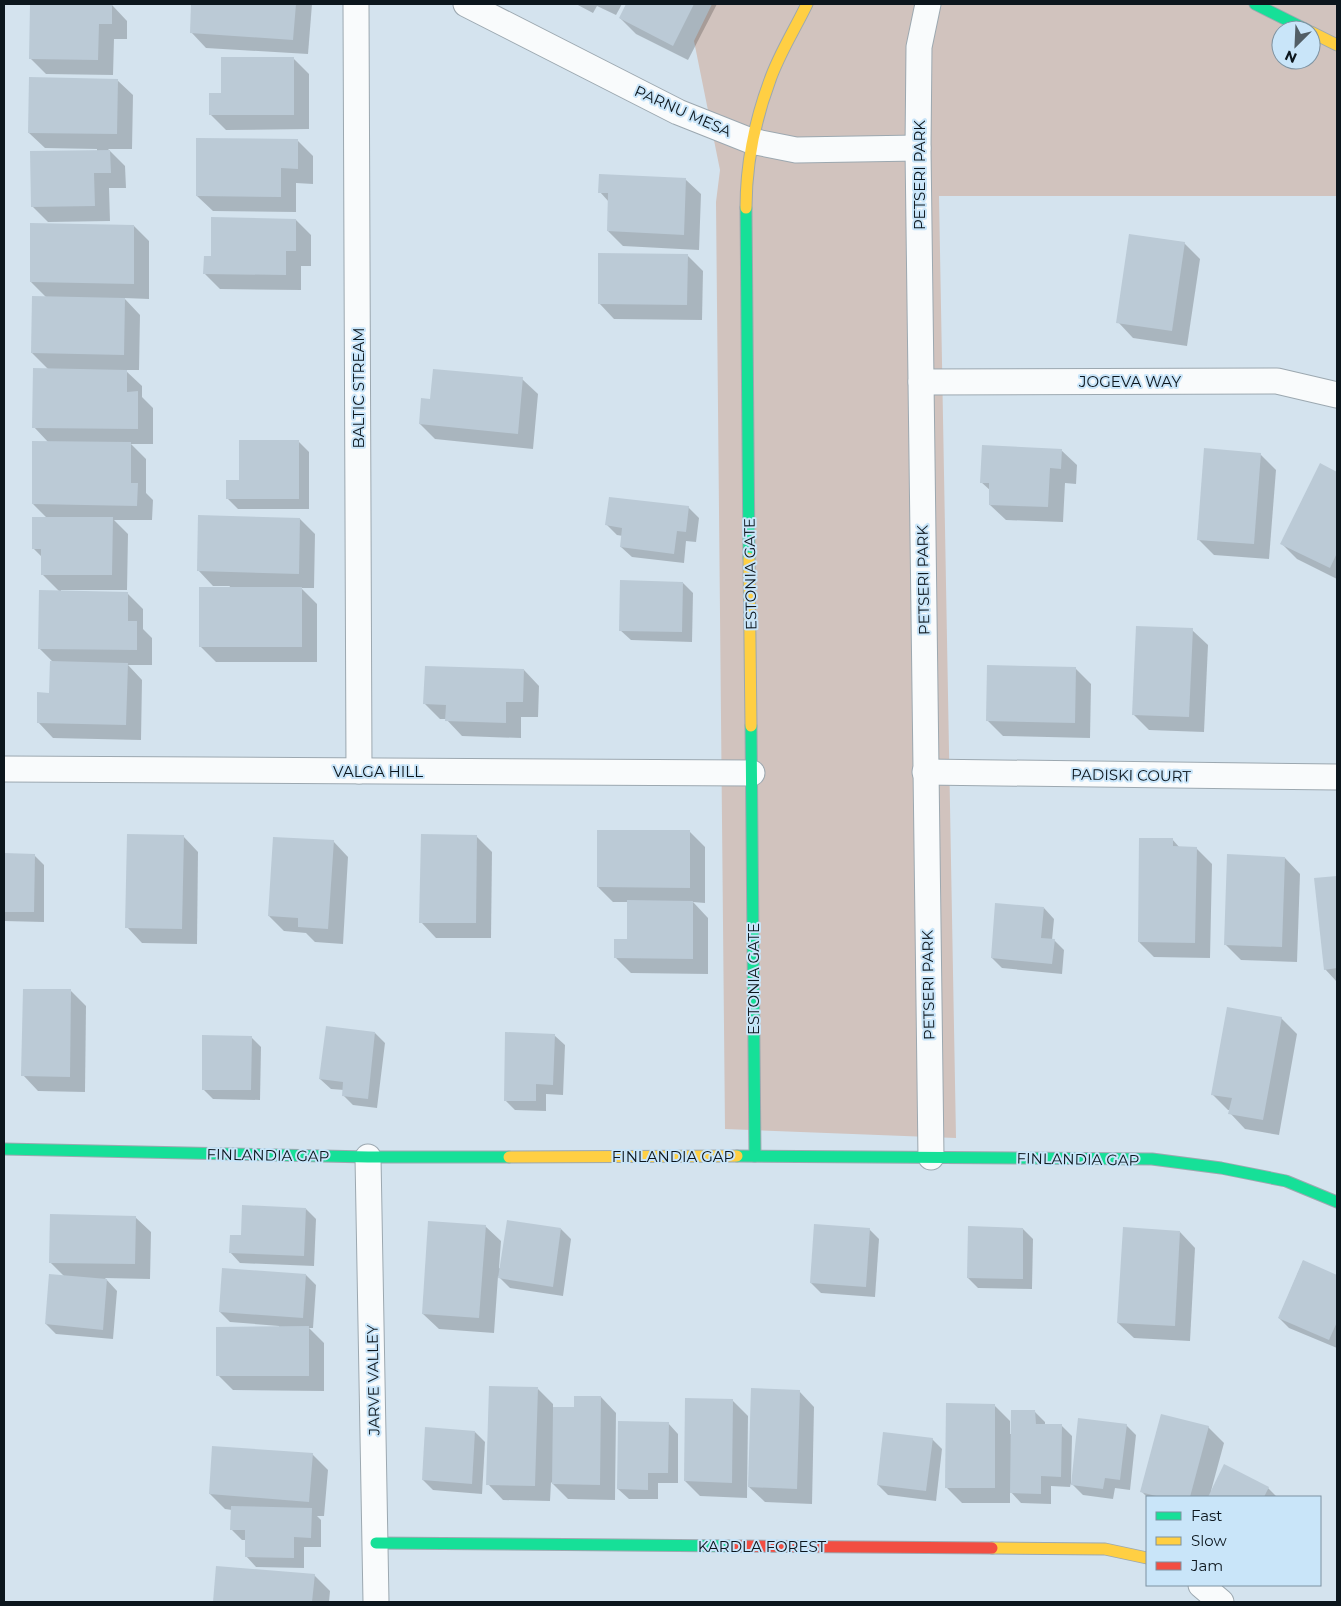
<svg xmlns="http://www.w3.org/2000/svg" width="1341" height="1606" font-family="Montserrat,sans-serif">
	<rect width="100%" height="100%" fill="#d4e3ee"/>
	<path fill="#d1c3be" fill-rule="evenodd" d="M712 4H1337V196H939L956 1138 725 1129 716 202 720 170 694 41ZM1281 30H1311V60H1281Z"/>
	<g fill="#0003">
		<polygon points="31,4 112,5 127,21 127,39 114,39 113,75 46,74 30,58"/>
		<polygon points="193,4 312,4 308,54 206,48 191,32"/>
		<polygon points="576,4 622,4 616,15 597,6 593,13"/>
		<polygon points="628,4 717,4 688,60 636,34 620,18"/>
		<polygon points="293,58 309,74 309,129 226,130 210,114 223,94"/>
		<polygon points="117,80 133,95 132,149 108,149 125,166 126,188 109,188 110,221 48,222 32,206 97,151 97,149 45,148 29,133"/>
		<polygon points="297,140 313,156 313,184 296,183 296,212 213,211 197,196"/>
		<polygon points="685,179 701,194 699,250 623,246 608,231 609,202 600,192"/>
		<polygon points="296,220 311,235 311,266 301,266 301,290 220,289 205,274 212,257"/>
		<polygon points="134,226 149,241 149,299 124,298 140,315 139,370 125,370 142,386 142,397 153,408 153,444 131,444 146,459 146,493 153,500 152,520 114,520 128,534 127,590 61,590 61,592 128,594 143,609 143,629 152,638 152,665 128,665 142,680 141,740 53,738 38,722 50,694 53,662 39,648 60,592 42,574 42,557 33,548 47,518 33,504 48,442 34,427 49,370 32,353 46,297 31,282"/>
		<polygon points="1184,243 1200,259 1187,346 1133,338 1118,322"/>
		<polygon points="687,255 703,271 702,320 614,319 599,303"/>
		<polygon points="522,379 538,394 533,449 435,439 420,424 431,400"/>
		<polygon points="298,441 309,452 309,509 238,509 228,499 240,481"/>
		<polygon points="1061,450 1077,465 1076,484 1065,483 1063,522 1006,520 990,505 991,491 981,482"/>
		<polygon points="1260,454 1276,470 1269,559 1214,555 1199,540"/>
		<polygon points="1321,465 1337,473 1337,579 1297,559 1282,544"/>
		<polygon points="688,507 699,518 696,542 686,541 684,563 632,557 621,547 623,536 617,535 607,525"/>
		<polygon points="300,519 315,534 314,588 301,588 317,604 317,662 216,662 200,646 230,586 213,586 198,570"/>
		<polygon points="683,583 693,593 692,642 631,640 620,630"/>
		<polygon points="1192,630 1208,645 1204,732 1149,730 1134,715"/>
		<polygon points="1075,668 1091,684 1090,738 1003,736 987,720"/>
		<polygon points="524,670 539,686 538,717 521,717 521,738 462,736 446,719 440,719 425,704"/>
		<polygon points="689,831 705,847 705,903 693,902 708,918 708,974 631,973 616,958 628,940 628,902 613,902 598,887"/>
		<polygon points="183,836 198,852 197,944 142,943 127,927"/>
		<polygon points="476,836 492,852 491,938 436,938 421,922"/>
		<polygon points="1172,839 1180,848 1196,848 1212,864 1210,958 1154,957 1139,942"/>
		<polygon points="333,841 348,857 343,944 315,942 306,933 284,931 269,916"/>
		<polygon points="4,855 34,855 44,865 44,922 4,921"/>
		<polygon points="1285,858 1300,874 1297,962 1241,960 1225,944"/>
		<polygon points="1337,877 1337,982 1325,969 1316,879"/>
		<polygon points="1044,908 1054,919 1052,940 1054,940 1064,950 1062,974 1002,968 992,958"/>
		<polygon points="71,991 86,1006 85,1092 38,1091 23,1075"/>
		<polygon points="1281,1018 1297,1034 1279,1135 1245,1129 1230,1113 1230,1110 1228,1110 1212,1094"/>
		<polygon points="375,1033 385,1043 377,1108 353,1105 343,1095 344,1090 331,1089 320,1079"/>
		<polygon points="554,1035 565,1045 563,1095 546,1094 546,1111 515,1110 505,1100"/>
		<polygon points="251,1037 261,1047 260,1100 213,1099 203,1089"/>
		<polygon points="306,1209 316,1219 314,1266 240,1263 230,1252 242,1237"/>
		<polygon points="135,1217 151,1232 150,1279 105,1278 117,1291 113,1339 56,1334 46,1324 65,1277 50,1262"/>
		<polygon points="485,1226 501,1241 499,1268 501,1269 561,1229 571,1239 563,1296 510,1288 498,1276 494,1333 439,1329 423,1314"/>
		<polygon points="869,1229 879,1239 875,1297 821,1293 811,1283"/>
		<polygon points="1023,1229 1033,1239 1032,1289 978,1288 968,1278"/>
		<polygon points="1180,1232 1195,1248 1190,1341 1134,1338 1118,1323"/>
		<polygon points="1303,1261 1337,1276 1337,1348 1289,1328 1279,1318"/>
		<polygon points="306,1275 316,1285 313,1328 309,1328 324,1343 324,1391 233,1390 218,1375 279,1328 279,1326 230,1322 220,1312"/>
		<polygon points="538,1389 553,1404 553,1408 575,1408 601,1397 616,1413 615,1500 568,1499 551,1482 550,1501 503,1500 488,1484"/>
		<polygon points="799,1391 814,1407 812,1504 765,1502 749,1487"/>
		<polygon points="732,1400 748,1416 747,1498 700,1496 685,1481"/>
		<polygon points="994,1405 1010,1421 1010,1434 1012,1434 1035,1412 1045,1422 1045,1425 1061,1425 1072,1436 1071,1483 1072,1483 1126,1425 1136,1435 1130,1490 1115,1488 1113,1499 1083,1495 1071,1483 1070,1487 1051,1486 1051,1504 1021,1503 1010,1491 1010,1503 962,1503 946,1487"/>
		<polygon points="668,1423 678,1434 678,1483 658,1483 658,1499 629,1499 618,1489"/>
		<polygon points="1208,1427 1224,1443 1211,1491 1268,1488 1277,1497 1147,1497 1142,1492"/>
		<polygon points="475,1432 485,1442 482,1494 433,1490 423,1480"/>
		<polygon points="932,1439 942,1449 936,1501 888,1495 878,1485"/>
		<polygon points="312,1454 328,1470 324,1516 317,1516 321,1520 321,1547 304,1547 304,1568 256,1567 246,1556 246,1540 242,1540 232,1530 232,1510 225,1509 210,1494"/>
		<polygon points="218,1567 314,1575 330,1591 329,1602 215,1602"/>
	</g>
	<g fill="#bbcad6">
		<polygon points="30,4 112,4 112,24 99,24 98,60 29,59"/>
		<polygon points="191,4 296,4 293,40 190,33"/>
		<polygon points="626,4 694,4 673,46 619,18"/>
		<polygon points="221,57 294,57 294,115 209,115 209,93 221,93"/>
		<polygon points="29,77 118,79 117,134 28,133"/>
		<polygon points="196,138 298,139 298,169 281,168 281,197 196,196"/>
		<polygon points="110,150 111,173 94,173 95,206 31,207 30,151"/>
		<polygon points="599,174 686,178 684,235 607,231 608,193 598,193"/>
		<polygon points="211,217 296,219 296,251 286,251 286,275 203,274 204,256 211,256"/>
		<polygon points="30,223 134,225 134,284 30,282"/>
		<polygon points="1129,234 1185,242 1172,331 1116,323"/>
		<polygon points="598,253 688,254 687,305 598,304"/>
		<polygon points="32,296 125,298 124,355 31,353"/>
		<polygon points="33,368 127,370 127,392 138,391 138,429 32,428"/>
		<polygon points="433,369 523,377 518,434 419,424 421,398 430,399"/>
		<polygon points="239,440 299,440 299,499 226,499 226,480 239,480"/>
		<polygon points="32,441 131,442 131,483 138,483 137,506 32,504"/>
		<polygon points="982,445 1062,449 1061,469 1050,468 1048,507 989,505 989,483 980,483"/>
		<polygon points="1204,448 1261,453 1254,544 1197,540"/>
		<polygon points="1320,463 1337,472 1337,553 1330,568 1280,544"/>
		<polygon points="609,497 689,506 686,532 677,531 674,554 620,547 622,528 605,525"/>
		<polygon points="198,515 300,518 299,574 197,571"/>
		<polygon points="32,517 113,517 112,575 41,575 41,549 32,549"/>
		<polygon points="620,580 683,582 682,632 619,631"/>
		<rect x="199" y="587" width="103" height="60"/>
		<polygon points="39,590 128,592 128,621 137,621 137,650 38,649"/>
		<polygon points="1136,626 1193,628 1189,717 1132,715"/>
		<polygon points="50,661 128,663 126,725 37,723 37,692 49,693"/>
		<polygon points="987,665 1076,667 1075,723 986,721"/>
		<polygon points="425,666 524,669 523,702 506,702 506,723 445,721 446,705 423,704"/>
		<polygon points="597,830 690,830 690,888 597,887"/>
		<polygon points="127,834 184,835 182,929 125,928"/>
		<polygon points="421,834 477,835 476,923 419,923"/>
		<polygon points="273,837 334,840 328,929 298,927 298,918 268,916"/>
		<polygon points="1139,838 1173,838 1173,846 1197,847 1195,943 1138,942"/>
		<polygon points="4,853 35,854 34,912 4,912"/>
		<polygon points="1227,854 1285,857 1282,947 1224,945"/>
		<polygon points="1337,876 1337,968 1324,970 1314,878"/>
		<polygon points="627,900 693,901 693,959 614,958 614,939 627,939"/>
		<polygon points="995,903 1044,907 1041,938 1055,939 1052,964 991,958"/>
		<polygon points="23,989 71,989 70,1077 21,1076"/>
		<polygon points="1227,1007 1282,1017 1263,1120 1228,1114 1232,1098 1211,1095"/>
		<polygon points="326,1026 375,1032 368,1099 342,1096 343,1082 319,1079"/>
		<polygon points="505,1032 555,1034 553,1085 536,1084 536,1101 504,1101"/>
		<polygon points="202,1035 252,1036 251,1090 202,1090"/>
		<polygon points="242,1205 306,1208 304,1256 229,1253 230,1235 241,1235"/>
		<polygon points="50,1214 136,1216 135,1264 49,1263"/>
		<polygon points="507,1220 561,1228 553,1287 498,1278"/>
		<polygon points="428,1221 486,1225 479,1318 422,1314"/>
		<polygon points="814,1224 870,1228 866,1287 810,1283"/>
		<polygon points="968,1226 1023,1228 1023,1279 967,1278"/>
		<polygon points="1123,1227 1180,1231 1175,1326 1117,1323"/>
		<polygon points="1303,1260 1337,1275 1337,1322 1329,1340 1278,1318"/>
		<polygon points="222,1268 306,1274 303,1318 219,1312"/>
		<polygon points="49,1274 107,1279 103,1330 45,1324"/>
		<polygon points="309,1326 309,1376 216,1376 216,1327"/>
		<polygon points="489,1386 538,1387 535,1486 486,1485"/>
		<polygon points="751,1388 800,1390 797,1489 748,1487"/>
		<polygon points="574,1396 601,1396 600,1485 552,1484 553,1407 574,1407"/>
		<polygon points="685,1398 733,1399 732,1483 684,1481"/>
		<polygon points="946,1403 995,1404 995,1488 945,1488"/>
		<polygon points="1011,1410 1035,1410 1036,1424 1062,1424 1061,1477 1041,1476 1041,1494 1010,1493"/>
		<polygon points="1161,1414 1209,1426 1190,1497 1160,1497 1140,1492"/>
		<polygon points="1078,1418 1127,1424 1120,1480 1105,1478 1103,1489 1071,1485"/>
		<polygon points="618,1421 669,1422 668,1473 648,1473 648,1490 617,1489"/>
		<polygon points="425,1427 475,1431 472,1484 422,1480"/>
		<polygon points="883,1432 933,1438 926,1491 877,1485"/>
		<polygon points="212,1446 313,1453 309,1502 209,1494"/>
		<polygon points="1224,1464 1269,1487 1264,1497 1208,1497"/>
		<polygon points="231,1506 312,1508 311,1538 294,1537 294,1558 245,1557 245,1530 230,1530"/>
		<polygon points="216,1566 315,1574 312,1602 213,1602"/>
	</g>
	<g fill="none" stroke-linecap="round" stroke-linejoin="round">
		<defs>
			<g id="street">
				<polyline points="356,4 359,771"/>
				<polyline points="466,4 678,112 751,141 796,150 918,148"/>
				<polyline points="928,4 919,47 918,148 931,1157"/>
				<polyline points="921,382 1277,381 1337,395"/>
				<polyline points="4,769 752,773"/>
				<polyline points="925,772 1337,777"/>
				<polyline points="368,1157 376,1602"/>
				<polyline points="1201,1585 1221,1602"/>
			</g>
			<g id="fast">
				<polyline points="1255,4 1307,30"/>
				<polyline points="746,208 749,558"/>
				<polyline points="751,726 755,1156"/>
				<polyline points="4,1149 368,1157 509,1157"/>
				<polyline points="737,1156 1152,1159 1221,1168 1286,1181 1337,1202"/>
				<polyline points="376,1543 734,1546"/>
			</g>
			<g id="slow">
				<polyline points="1311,32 1337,45"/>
				<path d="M746 208C746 163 754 123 770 80 779 54 795 29 807 4"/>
				<polyline points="749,558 751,726"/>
				<polyline points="509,1157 737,1156"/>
				<polyline points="992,1548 1105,1549 1147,1558"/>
			</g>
			<polyline id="jam" points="734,1546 992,1548"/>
		</defs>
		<use href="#street" stroke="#9ca8b0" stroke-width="27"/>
		<use href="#fast" stroke="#9ca8b0" stroke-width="13"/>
		<use href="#slow" stroke="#9ca8b0" stroke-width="13"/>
		<use href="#jam" stroke="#9ca8b0" stroke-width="13"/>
		<use href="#street" stroke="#f9fbfc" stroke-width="25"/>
		<use href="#fast" stroke="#16e098" stroke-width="11"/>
		<use href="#slow" stroke="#ffcf43" stroke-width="11"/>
		<use href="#jam" stroke="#f24e42" stroke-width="11"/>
	</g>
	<g text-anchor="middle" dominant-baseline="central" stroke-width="4" stroke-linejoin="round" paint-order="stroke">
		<g font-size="15" fill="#0c161d" stroke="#c9e5f9">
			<text transform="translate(683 111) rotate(24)">PARNU MESA</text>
			<text transform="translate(919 175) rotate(-90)">PETSERI PARK</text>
			<text x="1130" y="381">JOGEVA WAY</text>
			<text transform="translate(358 388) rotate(-90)">BALTIC STREAM</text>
			<text transform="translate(750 574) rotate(-91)">ESTONIA GATE</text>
			<text transform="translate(923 580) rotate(-91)">PETSERI PARK</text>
			<text x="378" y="771">VALGA HILL</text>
			<text transform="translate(1131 775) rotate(1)">PADISKI COURT</text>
			<text transform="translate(753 979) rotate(-90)">ESTONIA GATE</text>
			<text transform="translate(928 985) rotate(-91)">PETSERI PARK</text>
			<text transform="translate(268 1155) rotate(1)">FINLANDIA GAP</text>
			<text x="673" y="1156">FINLANDIA GAP</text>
			<text transform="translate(1078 1159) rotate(1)">FINLANDIA GAP</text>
			<text transform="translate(373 1380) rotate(-91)">JARVE VALLEY</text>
			<text x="762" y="1546">KARDLA FOREST</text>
		</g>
	</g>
	<rect width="1341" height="1606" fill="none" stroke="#0c161d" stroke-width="10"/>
	<rect x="1146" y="1496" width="175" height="90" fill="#c9e5f9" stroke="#7d92a1"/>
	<rect x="1156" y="1512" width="25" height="8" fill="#16e098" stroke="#7d92a1"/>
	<text x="1191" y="1521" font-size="15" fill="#0c161d">Fast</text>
	<rect x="1156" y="1537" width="25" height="8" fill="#ffcf43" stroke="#7d92a1"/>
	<text x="1191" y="1546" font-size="15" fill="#0c161d">Slow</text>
	<rect x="1156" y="1562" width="25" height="8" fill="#f24e42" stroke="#7d92a1"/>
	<text x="1191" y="1571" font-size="15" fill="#0c161d">Jam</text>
	<g transform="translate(1296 45) rotate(204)"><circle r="24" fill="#c9e5f9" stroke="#7d92a1"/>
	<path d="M0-4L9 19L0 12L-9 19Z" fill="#525e66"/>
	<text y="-8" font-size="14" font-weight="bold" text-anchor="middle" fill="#0c161d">N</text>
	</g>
</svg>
